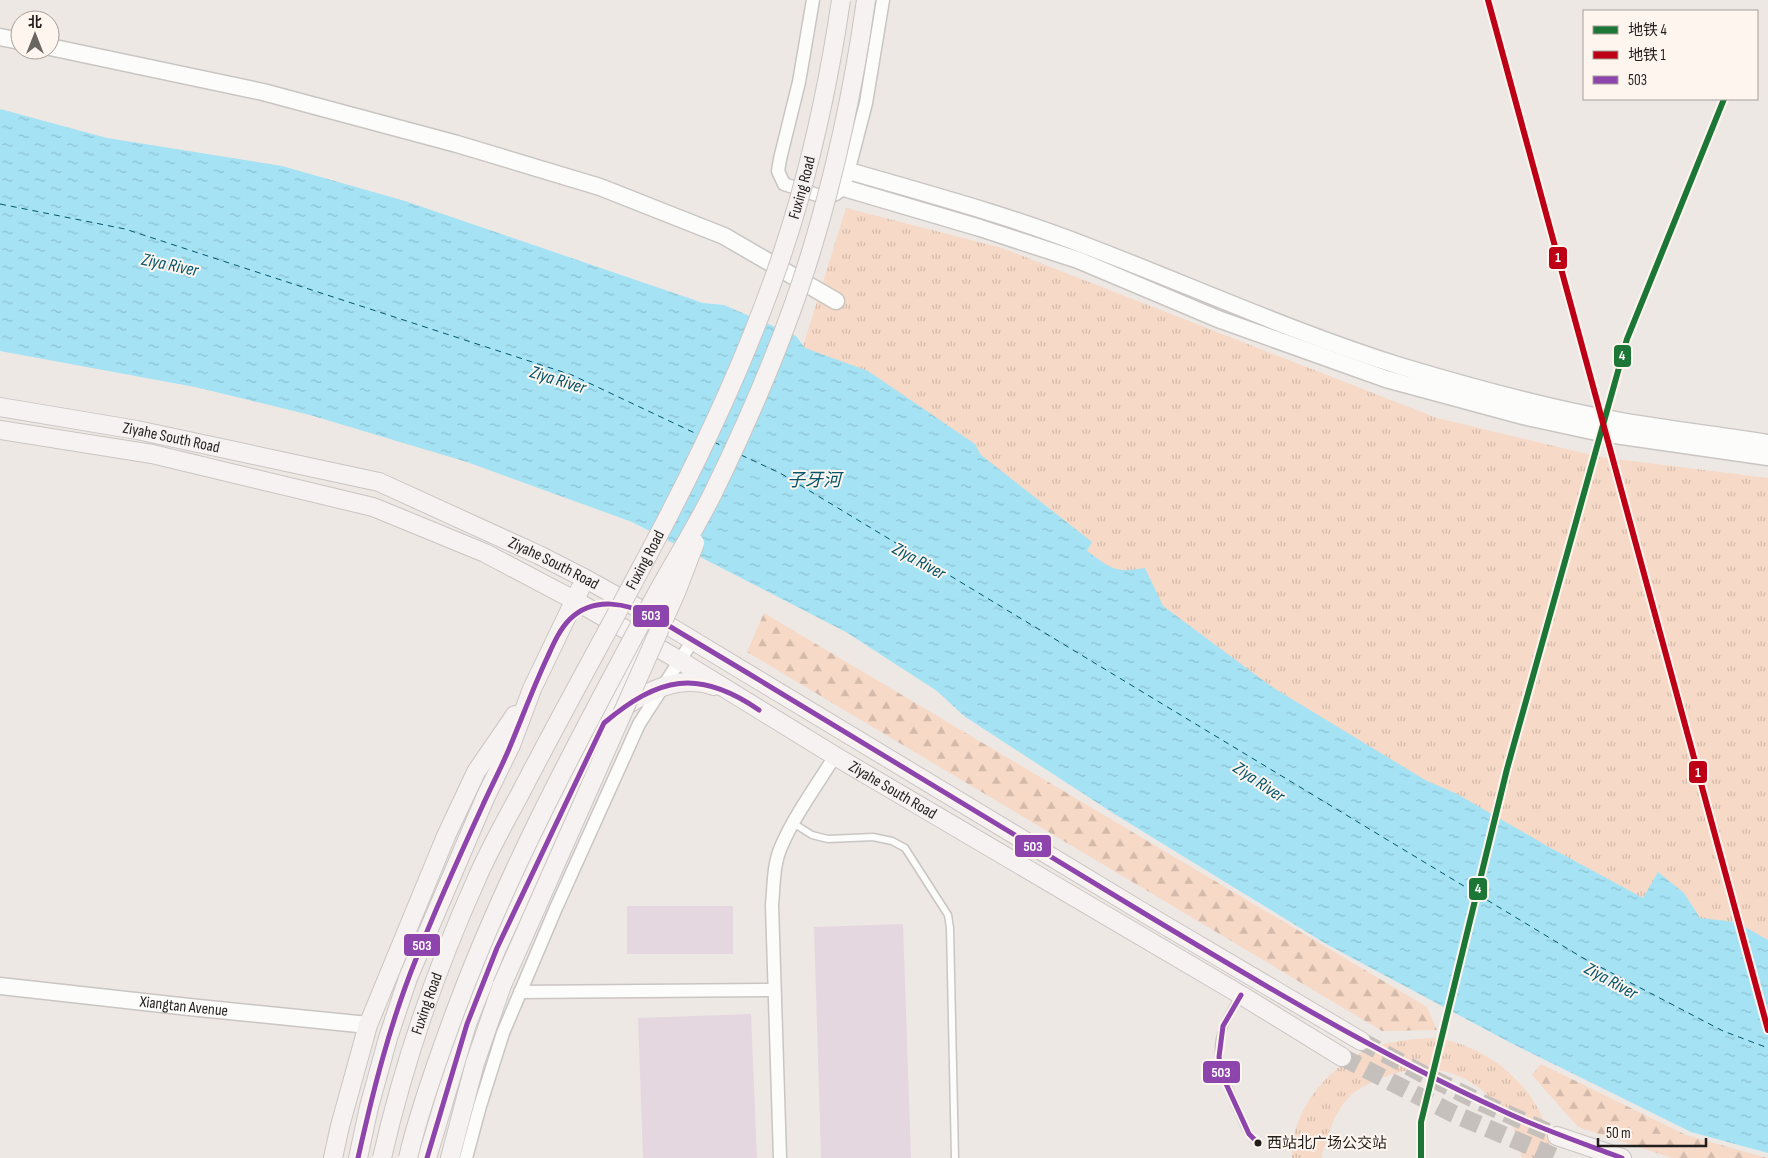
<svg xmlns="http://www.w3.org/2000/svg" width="1768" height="1158" font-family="'Sofia Sans Condensed','Noto Sans SC',sans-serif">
	<defs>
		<pattern id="forest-firs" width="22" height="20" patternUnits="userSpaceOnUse" patternTransform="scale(1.25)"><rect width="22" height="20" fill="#f6d9c7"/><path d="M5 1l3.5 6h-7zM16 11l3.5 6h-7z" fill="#d3baaa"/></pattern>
		<pattern id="park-tufts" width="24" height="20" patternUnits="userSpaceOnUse" patternTransform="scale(1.25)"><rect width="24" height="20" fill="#f6d9c7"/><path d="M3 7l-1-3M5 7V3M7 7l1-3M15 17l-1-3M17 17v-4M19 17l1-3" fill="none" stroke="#d3baaa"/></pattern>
		<pattern id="water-ripples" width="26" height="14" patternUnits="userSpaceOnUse" patternTransform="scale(1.25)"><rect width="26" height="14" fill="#a4e2f4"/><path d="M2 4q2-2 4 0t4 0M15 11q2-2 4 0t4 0" fill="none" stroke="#8dc1d1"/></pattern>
	</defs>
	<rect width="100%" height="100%" fill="#eee8e4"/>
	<g fill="url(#forest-firs)">
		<polygon points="764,613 1427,1007 1437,1030 1382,1031 747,652"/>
		<polygon points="1541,1064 1686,1135 1767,1158 1672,1158 1578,1127 1532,1075"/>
	</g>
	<g fill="url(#park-tufts)">
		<polygon points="846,208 1002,248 1437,418 1600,457 1768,478 1768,978 1502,868 792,382"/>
		<path d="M1434 1038C1441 1040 1449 1040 1457 1043 1498 1056 1535 1089 1547 1131 1549 1140 1550 1149 1551 1158H1522C1518 1145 1516 1130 1508 1119 1481 1078 1438 1058 1390 1075 1376 1080 1361 1086 1350 1096 1334 1112 1329 1133 1322 1154V1158H1292C1293 1149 1293 1140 1295 1131 1305 1096 1334 1065 1366 1050 1387 1041 1411 1039 1434 1038Z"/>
	</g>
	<path fill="url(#water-ripples)" d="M0 109 107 138 282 166 405 201 703 303 724 305 796 336 805 348 868 371 975 444 981 455 1092 542 1087 551C1112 569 1114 573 1145 568L1163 606 1272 687 1425 780 1457 794 1549 847 1643 898 1658 872 1684 893 1700 918 1736 922 1768 940V1153L1691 1132 1509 1042 1328 945 1116 815 964 716 937 691 846 632 632 522 467 462 310 415 195 387 0 351Z"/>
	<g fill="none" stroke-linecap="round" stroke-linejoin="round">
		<g stroke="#035669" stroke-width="1" stroke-dasharray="6 5" stroke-linecap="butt">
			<polyline points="0,204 125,229 572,375 699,435"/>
			<polyline points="714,442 726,448"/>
			<polyline points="741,455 780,473 1583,958 1723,1031 1768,1048"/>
		</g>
	</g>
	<g fill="#e5d7e0">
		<rect x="627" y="906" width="106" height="48"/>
		<polygon points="903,924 911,1158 821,1158 814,927"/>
		<polygon points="751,1014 757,1158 643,1158 638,1018"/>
	</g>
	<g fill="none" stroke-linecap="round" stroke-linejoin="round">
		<g stroke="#c5c0bc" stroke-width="18" stroke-dasharray="18 9" stroke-linecap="butt">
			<polyline points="1361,1041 1423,1074 1478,1101 1557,1136"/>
			<polyline points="1342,1057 1454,1114 1558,1158"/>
		</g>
		<defs>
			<g id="service">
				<polyline points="793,823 812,835 828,839 873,837 892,841 905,848 948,915 950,928 955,1158"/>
				<path d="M1240 996C1210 1043 1215 1059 1237 1108 1243 1121 1247 1136 1259 1144"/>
			</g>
			<g id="minor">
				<polyline points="813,0 799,82 780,159 778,171 784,184 826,198 836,194 844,188 866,103 883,0"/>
				<polyline points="520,992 774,990"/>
				<polyline points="466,1158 480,1106 503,1033 556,908 639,724 693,640"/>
				<path d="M780 1158 772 905C774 886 773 865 781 847 794 816 817 785 835 756"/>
			</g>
			<g id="tertiary">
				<polyline points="0,37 20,41"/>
				<polyline points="50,47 263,92 457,144 600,187 724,236 836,301"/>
				<path d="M849 171C928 194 1007 215 1084 245 1189 285 1292 332 1400 366 1470 387 1542 407 1615 420 1666 429 1717 435 1768 443"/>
				<polyline points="844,188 980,228 1078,260 1218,319 1386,379 1523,416 1601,433 1768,457"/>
				<path id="s1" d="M0 986 189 1007 368 1025"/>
			</g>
			<g id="secondary">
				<path id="s2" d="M0 407 137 430 379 482 539 555 586 579 654 617 1151 917 1361 1041"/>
				<path id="s3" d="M0 430 152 454 373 507 485 553 574 600 679 660 835 756 1241 995 1342 1057"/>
				<path d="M619 710C647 691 680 674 714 686"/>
				<polyline points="1557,1136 1622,1158"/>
				<polyline points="333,1158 340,1126 368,1025 446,836 476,772 515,715"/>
				<polyline points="358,1158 369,1107 388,1038 408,978 486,796 511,745 532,689 580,589"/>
				<polyline points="427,1158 467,1024 497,948 648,629"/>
				<polyline points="450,1158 475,1063 502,985"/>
			</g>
		</defs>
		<use href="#service" stroke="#c9c5c2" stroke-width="9"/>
		<use href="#minor" stroke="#c9c5c2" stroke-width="15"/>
		<use href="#tertiary" stroke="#c9c5c2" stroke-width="19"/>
		<use href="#secondary" stroke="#c9c5c2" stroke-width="20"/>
		<use href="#service" stroke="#fcfcfb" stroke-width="6"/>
		<use href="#minor" stroke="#fcfcfb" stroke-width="12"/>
		<use href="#tertiary" stroke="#fcfcfb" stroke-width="16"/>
		<use href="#secondary" stroke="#f6f2f1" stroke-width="18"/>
		<defs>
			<g id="secondary-bridge">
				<polyline points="502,985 677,590 695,543"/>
				<path id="s4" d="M382 1158C404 1061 436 969 477 878 489 850 505 822 520 794 569 699 622 606 671 511 721 414 768 308 798 203 817 136 831 68 841 0"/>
				<path d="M408 1158C418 1115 435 1067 450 1026 504 876 581 735 656 595 675 560 697 526 714 491 752 413 786 334 811 252 836 170 854 85 866 0"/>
			</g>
		</defs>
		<use href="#secondary-bridge" stroke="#c9c5c2" stroke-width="20" stroke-linecap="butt"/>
		<use href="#secondary-bridge" stroke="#f6f2f1" stroke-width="18"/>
		<defs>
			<g id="bus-1">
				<polyline points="1241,995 1223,1026 1219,1057 1222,1075 1249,1134 1259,1144"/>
				<path d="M358 1158C373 1091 390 1023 416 959 436 907 459 857 482 807 491 787 501 768 509 749 522 718 533 688 547 658 553 645 559 630 570 619 594 596 627 603 654 617 814 712 972 810 1132 906 1253 979 1374 1052 1503 1111 1541 1129 1582 1143 1622 1158"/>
				<path d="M427 1158 467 1024 497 948 604 723C659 677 698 668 759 710"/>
			</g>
		</defs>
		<use href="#bus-1" stroke="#fef5ef" stroke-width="9"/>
		<use href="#bus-1" stroke="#8e44ad" stroke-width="5"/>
		<defs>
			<polyline id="metro-1" points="1421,1158 1421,1122 1507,769 1627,339 1724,99"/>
			<polyline id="metro-2" points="1488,0 1768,1030"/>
		</defs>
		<use href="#metro-1" stroke="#fef5ef" stroke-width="10"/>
		<use href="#metro-2" stroke="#fef5ef" stroke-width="10"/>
		<use href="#metro-1" stroke="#1c7736" stroke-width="6"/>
		<use href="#metro-2" stroke="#bd0016" stroke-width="6"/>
	</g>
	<circle fill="#211e1b" stroke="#fef5ef" stroke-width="2" cx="1258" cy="1143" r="4.5"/>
	<g text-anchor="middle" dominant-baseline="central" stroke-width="4" stroke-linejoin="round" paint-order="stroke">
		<g font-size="15" fill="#211e1b" stroke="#fef5ef" text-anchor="start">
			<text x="1267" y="1143">西站北广场公交站</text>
		</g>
		<g font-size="16" fill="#211e1b" stroke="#fef5ef">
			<text stroke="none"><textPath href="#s4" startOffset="1061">Fuxing Road</textPath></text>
			<text stroke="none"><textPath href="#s2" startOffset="174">Ziyahe South Road</textPath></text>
			<text stroke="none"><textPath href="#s4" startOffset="656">Fuxing Road</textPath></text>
			<text stroke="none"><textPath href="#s2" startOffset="579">Ziyahe South Road</textPath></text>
			<text stroke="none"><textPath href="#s3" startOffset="974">Ziyahe South Road</textPath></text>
			<text stroke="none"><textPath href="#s4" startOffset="161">Fuxing Road</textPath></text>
			<text stroke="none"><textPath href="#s1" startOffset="185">Xiangtan Avenue</textPath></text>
		</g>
		<g font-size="18" font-style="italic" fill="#035669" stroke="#fef5ef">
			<text transform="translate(170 265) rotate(12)">Ziya River</text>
			<text transform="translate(558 380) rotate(17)">Ziya River</text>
			<text x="814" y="480">子牙河</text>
			<text transform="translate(919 561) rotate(29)">Ziya River</text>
			<text transform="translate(1259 782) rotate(34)">Ziya River</text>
			<text transform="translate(1611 981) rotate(29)">Ziya River</text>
		</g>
	</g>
	<g stroke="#fef5ef" stroke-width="2">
		<rect x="1548" y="246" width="20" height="24" rx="5" fill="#bd0016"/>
		<rect x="1613" y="344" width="19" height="24" rx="5" fill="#1c7736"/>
		<rect x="632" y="604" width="38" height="24" rx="5" fill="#8e44ad"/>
		<rect x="1688" y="760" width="20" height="24" rx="5" fill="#bd0016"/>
		<rect x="1014" y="834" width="38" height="24" rx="5" fill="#8e44ad"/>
		<rect x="1468" y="877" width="20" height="24" rx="5" fill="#1c7736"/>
		<rect x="403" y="933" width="38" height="24" rx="5" fill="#8e44ad"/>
		<rect x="1202" y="1060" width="39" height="24" rx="5" fill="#8e44ad"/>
	</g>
	<g font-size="14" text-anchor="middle" font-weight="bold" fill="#fff">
		<text x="1558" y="262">1</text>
		<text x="1622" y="360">4</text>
		<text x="651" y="620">503</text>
		<text x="1698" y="777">1</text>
		<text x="1033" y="851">503</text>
		<text x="1478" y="893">4</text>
		<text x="422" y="950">503</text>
		<text x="1221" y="1077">503</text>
	</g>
	<rect x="1583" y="10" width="175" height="90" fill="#fef5ef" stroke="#a69f9a"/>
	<rect x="1593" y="26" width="25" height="8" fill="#1c7736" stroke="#a69f9a"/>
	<text x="1628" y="35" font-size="15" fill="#211e1b">地铁 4</text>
	<rect x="1593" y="51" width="25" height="8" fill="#bd0016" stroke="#a69f9a"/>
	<text x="1628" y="60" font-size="15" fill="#211e1b">地铁 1</text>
	<rect x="1593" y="76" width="25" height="8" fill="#8e44ad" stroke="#a69f9a"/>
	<text x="1628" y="85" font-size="15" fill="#211e1b">503</text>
	<g transform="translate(35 35)"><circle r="24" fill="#fef5ef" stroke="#a69f9a"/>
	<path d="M0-4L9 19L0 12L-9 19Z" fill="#696561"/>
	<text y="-8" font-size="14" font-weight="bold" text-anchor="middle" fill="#211e1b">北</text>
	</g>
	<path d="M1598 1138v8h108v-8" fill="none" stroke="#211e1b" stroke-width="2.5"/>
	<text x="1606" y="1138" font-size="15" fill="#211e1b" stroke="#fef5ef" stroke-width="4" paint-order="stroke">50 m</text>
</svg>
